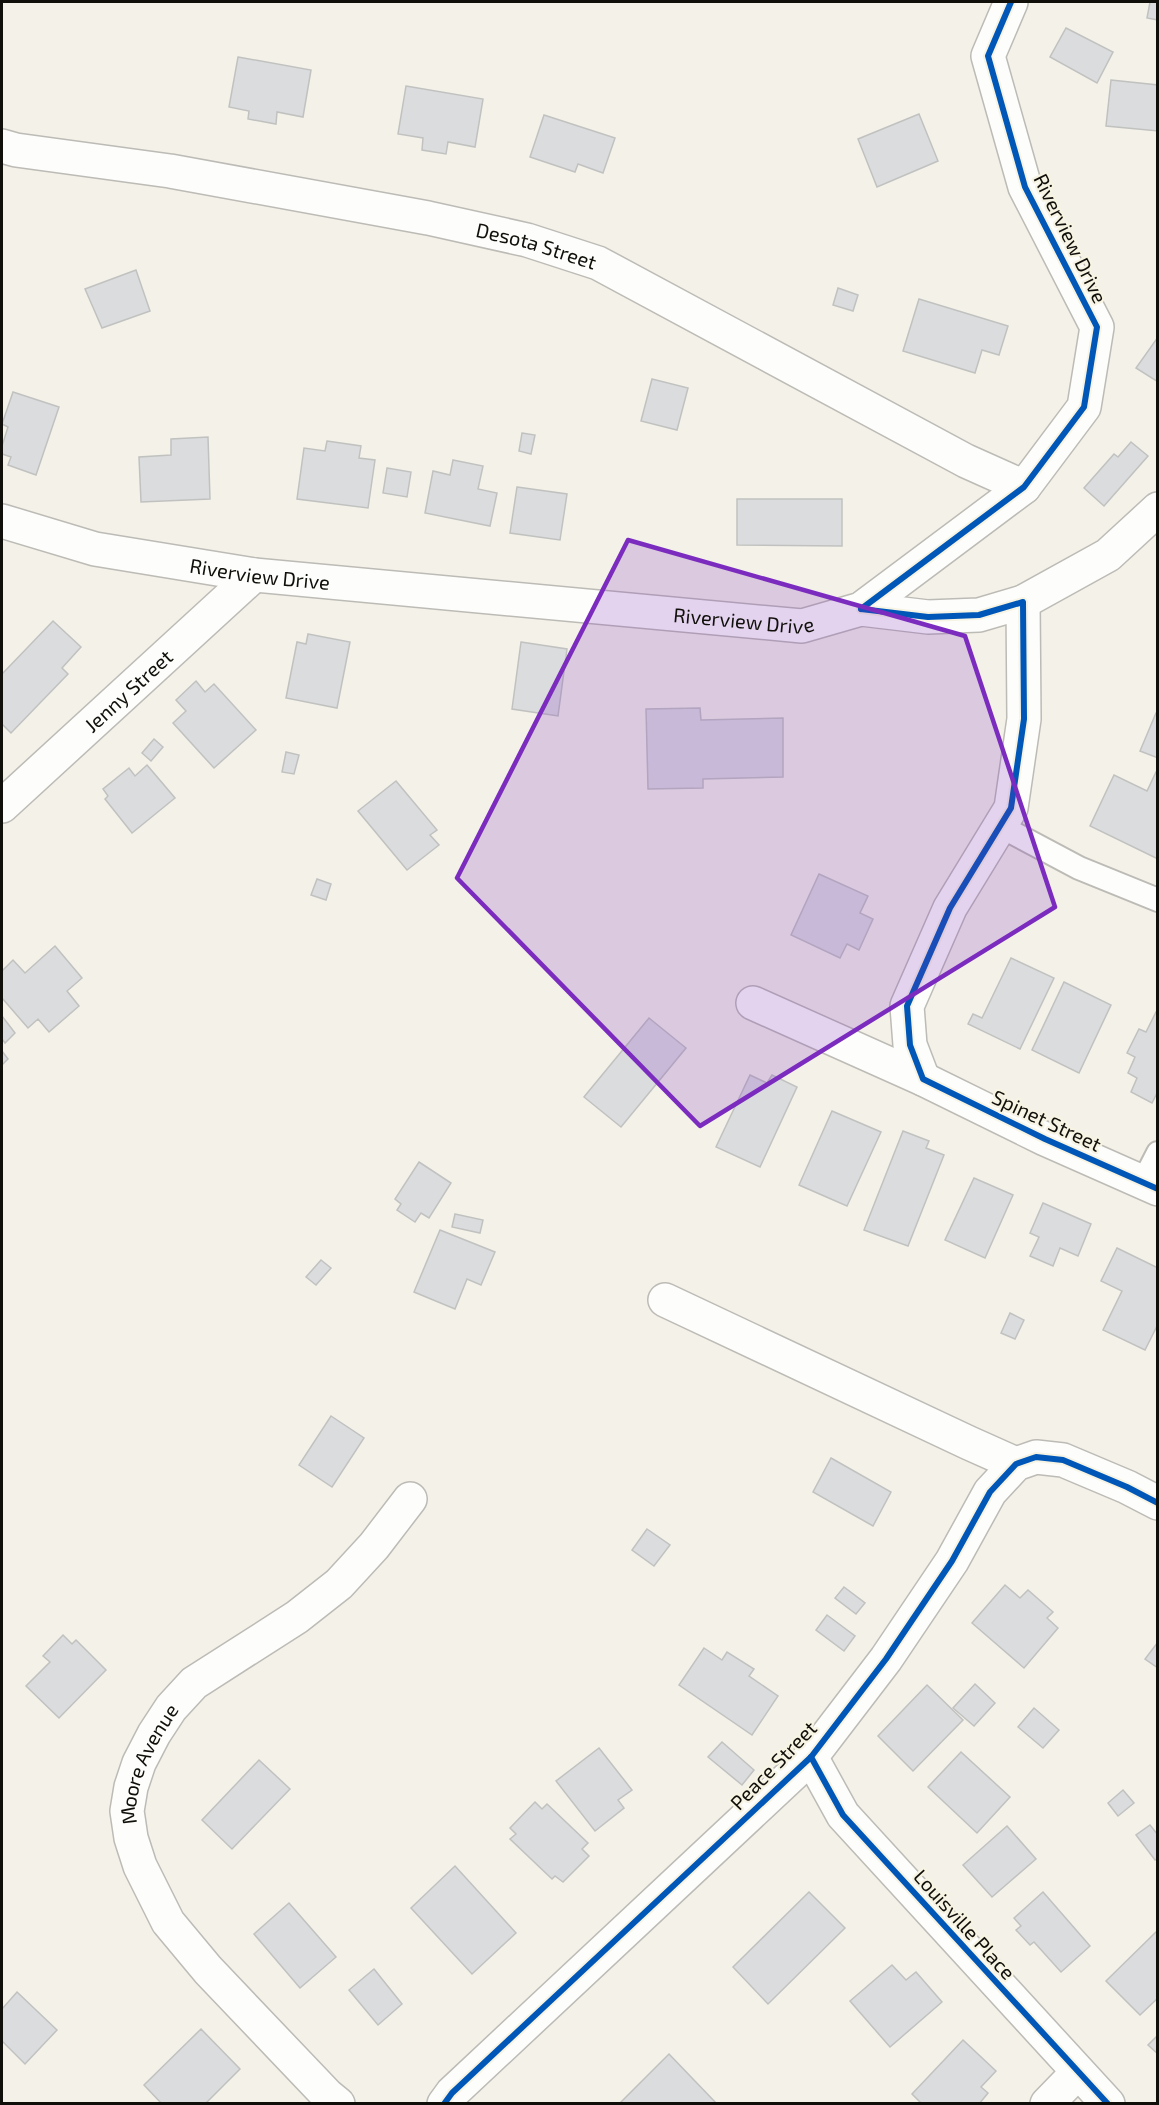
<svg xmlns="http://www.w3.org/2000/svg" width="1159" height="2105" font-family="'Exo 2',sans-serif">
	<rect width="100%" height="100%" fill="#f3f1e8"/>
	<g fill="#dadcde" stroke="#c1c2c0" stroke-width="1.5">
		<polygon points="1150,2 1158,2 1158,20 1147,18"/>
		<polygon points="1066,28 1113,52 1097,83 1050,57"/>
		<polygon points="238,57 311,70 303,117 277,112 276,124 248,119 249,111 229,107"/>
		<polygon points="1111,80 1158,85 1158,131 1106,126"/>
		<polygon points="406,86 483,99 475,147 448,142 446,154 422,150 423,138 398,134"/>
		<polygon points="919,114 938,161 877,187 858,139"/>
		<polygon points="544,115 615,138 603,173 578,164 575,172 530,157"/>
		<polygon points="136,270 150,311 102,328 85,289"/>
		<polygon points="838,288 858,295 853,311 833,305"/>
		<polygon points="919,299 1008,326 999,355 982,350 975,373 903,351"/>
		<polygon points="1158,337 1158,382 1136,368"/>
		<polygon points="652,379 688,388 677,430 641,421"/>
		<polygon points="13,392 59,407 36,475 8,465 11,457 2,454 2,446 8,427 2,424"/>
		<polygon points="522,433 535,435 531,454 519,451"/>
		<polygon points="208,437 210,499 141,502 139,457 171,455 171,439"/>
		<polygon points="327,441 361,446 359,458 375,460 368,508 297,499 304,448 325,451"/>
		<polygon points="1131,442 1148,456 1104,506 1084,488 1114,454 1118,457"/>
		<polygon points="453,460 483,466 478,489 497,493 490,526 425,513 433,471 450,475"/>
		<polygon points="387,468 411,472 407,497 383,493"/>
		<polygon points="517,487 567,494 560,540 510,533"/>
		<polygon points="737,499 842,499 842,546 737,545"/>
		<polygon points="53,621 81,647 62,668 68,674 11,733 2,724 2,674"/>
		<polygon points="308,634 350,642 337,708 286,698 297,642 306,644"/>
		<polygon points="521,642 567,649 558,716 512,709"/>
		<polygon points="196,681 205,692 214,684 256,730 214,768 173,723 186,711 176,700"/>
		<polygon points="700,708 701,720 783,718 783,777 703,779 703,788 648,789 646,709"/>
		<polygon points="1156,713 1158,713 1158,758 1140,751"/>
		<polygon points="154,739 163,747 151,761 142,753"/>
		<polygon points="286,752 299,755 294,774 282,772"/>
		<polygon points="147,765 175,798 132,833 105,799 108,796 103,789 129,768 135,776"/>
		<polygon points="1156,772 1158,773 1158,859 1090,826 1114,775 1147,791"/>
		<polygon points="396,781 437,830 430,835 439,845 407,870 358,811"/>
		<polygon points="819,874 868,896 860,913 873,919 859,950 847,944 840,958 791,935"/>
		<polygon points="317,879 331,884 326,900 311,895"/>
		<polygon points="55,946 82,978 67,991 79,1006 49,1032 38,1019 28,1028 2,998 2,971 13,960 25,973"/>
		<polygon points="1011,958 1054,978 1020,1049 968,1024 973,1014 982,1018"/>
		<polygon points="1064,982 1111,1005 1079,1073 1032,1050"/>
		<polygon points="1156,1012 1158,1013 1158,1091 1152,1103 1131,1092 1137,1078 1128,1073 1135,1057 1127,1053 1139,1029 1146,1032"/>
		<polygon points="2,1016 15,1033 5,1043 2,1039"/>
		<polygon points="649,1018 686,1048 621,1127 584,1097"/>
		<polygon points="2,1051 8,1059 2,1065"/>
		<polygon points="750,1075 767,1083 772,1075 797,1087 760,1167 716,1147"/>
		<polygon points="832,1111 881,1132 847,1206 799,1185"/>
		<polygon points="903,1131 929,1141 926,1148 944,1155 908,1246 864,1230"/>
		<polygon points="419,1162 451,1183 429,1218 421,1213 415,1222 397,1210 401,1204 395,1199"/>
		<polygon points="974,1178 1013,1195 985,1258 945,1240"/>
		<polygon points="1043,1203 1091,1224 1078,1256 1060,1248 1053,1266 1030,1256 1039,1237 1030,1233"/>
		<polygon points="455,1214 483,1220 480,1233 452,1227"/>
		<polygon points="440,1230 495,1252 481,1285 467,1279 455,1309 414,1292"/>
		<polygon points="1117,1248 1158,1268 1158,1324 1145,1350 1103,1330 1122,1291 1101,1281"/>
		<polygon points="321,1260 331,1268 316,1285 306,1277"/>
		<polygon points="1010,1313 1024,1320 1015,1339 1001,1333"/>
		<polygon points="331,1416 364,1438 332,1487 299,1465"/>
		<polygon points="831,1458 891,1492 873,1526 813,1492"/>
		<polygon points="647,1529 670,1545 654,1566 632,1550"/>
		<polygon points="1005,1585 1020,1598 1028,1590 1053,1612 1047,1618 1058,1628 1024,1668 972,1623"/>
		<polygon points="844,1587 865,1603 856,1614 835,1598"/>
		<polygon points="827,1615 855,1636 844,1651 816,1630"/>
		<polygon points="63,1635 72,1644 76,1640 106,1670 59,1718 26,1686 50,1662 43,1656"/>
		<polygon points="1158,1642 1158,1668 1145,1659"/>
		<polygon points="704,1648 722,1660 727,1652 754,1669 749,1676 778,1696 752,1735 679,1685"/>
		<polygon points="975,1684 995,1703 974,1726 953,1708"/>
		<polygon points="927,1685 963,1720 913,1771 878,1736"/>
		<polygon points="1034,1708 1059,1730 1043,1748 1018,1727"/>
		<polygon points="722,1742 754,1770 742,1785 708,1757"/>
		<polygon points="599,1748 632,1790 618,1800 624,1808 595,1831 556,1781"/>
		<polygon points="961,1752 1010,1797 977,1833 928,1787"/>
		<polygon points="259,1760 290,1789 232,1849 202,1820"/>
		<polygon points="1123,1790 1134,1803 1118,1816 1108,1803"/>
		<polygon points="535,1802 542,1809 547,1804 588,1843 582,1849 589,1856 563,1882 555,1876 552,1879 510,1839 516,1834 510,1828"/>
		<polygon points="1150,1825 1158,1835 1158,1858 1155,1860 1136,1835"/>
		<polygon points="1007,1826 1036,1859 992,1897 963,1865"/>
		<polygon points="455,1866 516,1933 472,1974 411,1908"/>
		<polygon points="809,1892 845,1928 768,2004 733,1967"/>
		<polygon points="1043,1892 1090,1946 1061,1972 1034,1942 1030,1945 1016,1930 1021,1926 1014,1918"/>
		<polygon points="289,1903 336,1957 300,1988 254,1934"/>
		<polygon points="1158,1930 1158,1998 1140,2015 1106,1981"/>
		<polygon points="892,1965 906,1980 916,1972 942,2002 890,2047 850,2001"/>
		<polygon points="374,1969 402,2004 378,2025 349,1990"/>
		<polygon points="17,1992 57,2030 25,2064 2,2041 2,2009"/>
		<polygon points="201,2029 240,2069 205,2104 162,2104 144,2085"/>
		<polygon points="1158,2035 1158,2054 1148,2045"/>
		<polygon points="963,2040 996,2071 981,2087 988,2093 979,2104 922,2104 912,2094"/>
		<polygon points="669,2054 717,2104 619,2104"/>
	</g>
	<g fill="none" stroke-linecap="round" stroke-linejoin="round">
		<defs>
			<g id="lane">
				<polyline points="1000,826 1079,868 1158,900"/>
				<polyline points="1143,1182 1158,1153"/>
			</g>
			<g id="street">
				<path id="s1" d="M2 146 16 150 170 171 428 218 527 240 598 263 966 461 1024 487"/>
				<polyline points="861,609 928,617 979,615 1023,602 1108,555 1158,509"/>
				<path id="s2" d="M2 806 254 575"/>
				<polyline points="753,1003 923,1079 1045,1139 1158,1189"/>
				<polyline points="923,1079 910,1045 907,1006 950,908 1011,808 1024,719 1023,602"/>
				<polyline points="665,1300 969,1443 1016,1464"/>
				<polyline points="811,1757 843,1815 1108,2104"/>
				<path id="s3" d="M338 2104 327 2095 208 1970 168 1922 140 1866 131 1838 127 1811 131 1787 139 1763 154 1734 171 1708 194 1683 297 1617 339 1584 374 1546 410 1499"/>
				<polyline points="444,2104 452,2093 811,1757 886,1659 952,1561 990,1492 1016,1464 1036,1457 1063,1460 1127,1487 1158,1503"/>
				<polyline points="1047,2104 1078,2072"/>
			</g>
			<g id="secondary">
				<path id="s4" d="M2 521 95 549 254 575 802 626 861 609 1024 487 1084 407 1097 327 1025 187 988 56 1011 2"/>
			</g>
		</defs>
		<use href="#lane" stroke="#bdbbb5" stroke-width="26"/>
		<use href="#street" stroke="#bdbbb5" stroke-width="36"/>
		<use href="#secondary" stroke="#bdbbb5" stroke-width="36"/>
		<use href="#lane" stroke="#fdfdfc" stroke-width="22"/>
		<use href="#street" stroke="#fdfdfc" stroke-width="33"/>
		<use href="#secondary" stroke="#fdfdfc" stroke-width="33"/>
		<defs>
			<g id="cycleway">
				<polyline points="861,609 928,617 979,615 1023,602 1024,719 1011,808 950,908 907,1006 910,1045 923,1079 1045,1139 1158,1189"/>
				<polyline points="861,609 1024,487 1084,407 1097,327 1025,187 988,56 1011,2"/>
				<polyline points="811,1757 843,1815 1108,2104"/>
				<polyline points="444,2104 452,2093 811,1757 886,1659 952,1561 990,1492 1016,1464 1036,1457 1063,1460 1127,1487 1158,1503"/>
			</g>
		</defs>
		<use href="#cycleway" stroke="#f7f4e4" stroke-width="10"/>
		<use href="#cycleway" stroke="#0057b8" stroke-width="6"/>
	</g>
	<path fill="#7b2cbf" fill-opacity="0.2" stroke="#7b2cbf" stroke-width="4.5" stroke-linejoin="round" d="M628 540 965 636 1055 907 700 1126 457 878Z"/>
	<g text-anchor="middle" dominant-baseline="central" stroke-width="4.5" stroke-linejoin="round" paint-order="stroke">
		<g font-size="20" fill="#100f0a" stroke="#f7f4e4">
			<text transform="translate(1071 238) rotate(64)">Riverview Drive</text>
			<text stroke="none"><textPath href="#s1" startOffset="544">Desota Street</textPath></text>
			<text stroke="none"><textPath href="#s4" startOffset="264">Riverview Drive</textPath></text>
			<text stroke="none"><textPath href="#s4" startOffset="750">Riverview Drive</textPath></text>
			<text stroke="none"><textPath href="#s2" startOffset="171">Jenny Street</textPath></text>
			<text transform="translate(1047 1120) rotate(25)">Spinet Street</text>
			<text transform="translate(773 1765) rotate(-46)">Peace Street</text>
			<text stroke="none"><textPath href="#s3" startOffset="420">Moore Avenue</textPath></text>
			<text transform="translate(965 1924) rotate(48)">Louisville Place</text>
		</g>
	</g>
	<rect width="1159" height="2105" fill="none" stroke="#100f0a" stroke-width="6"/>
</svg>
